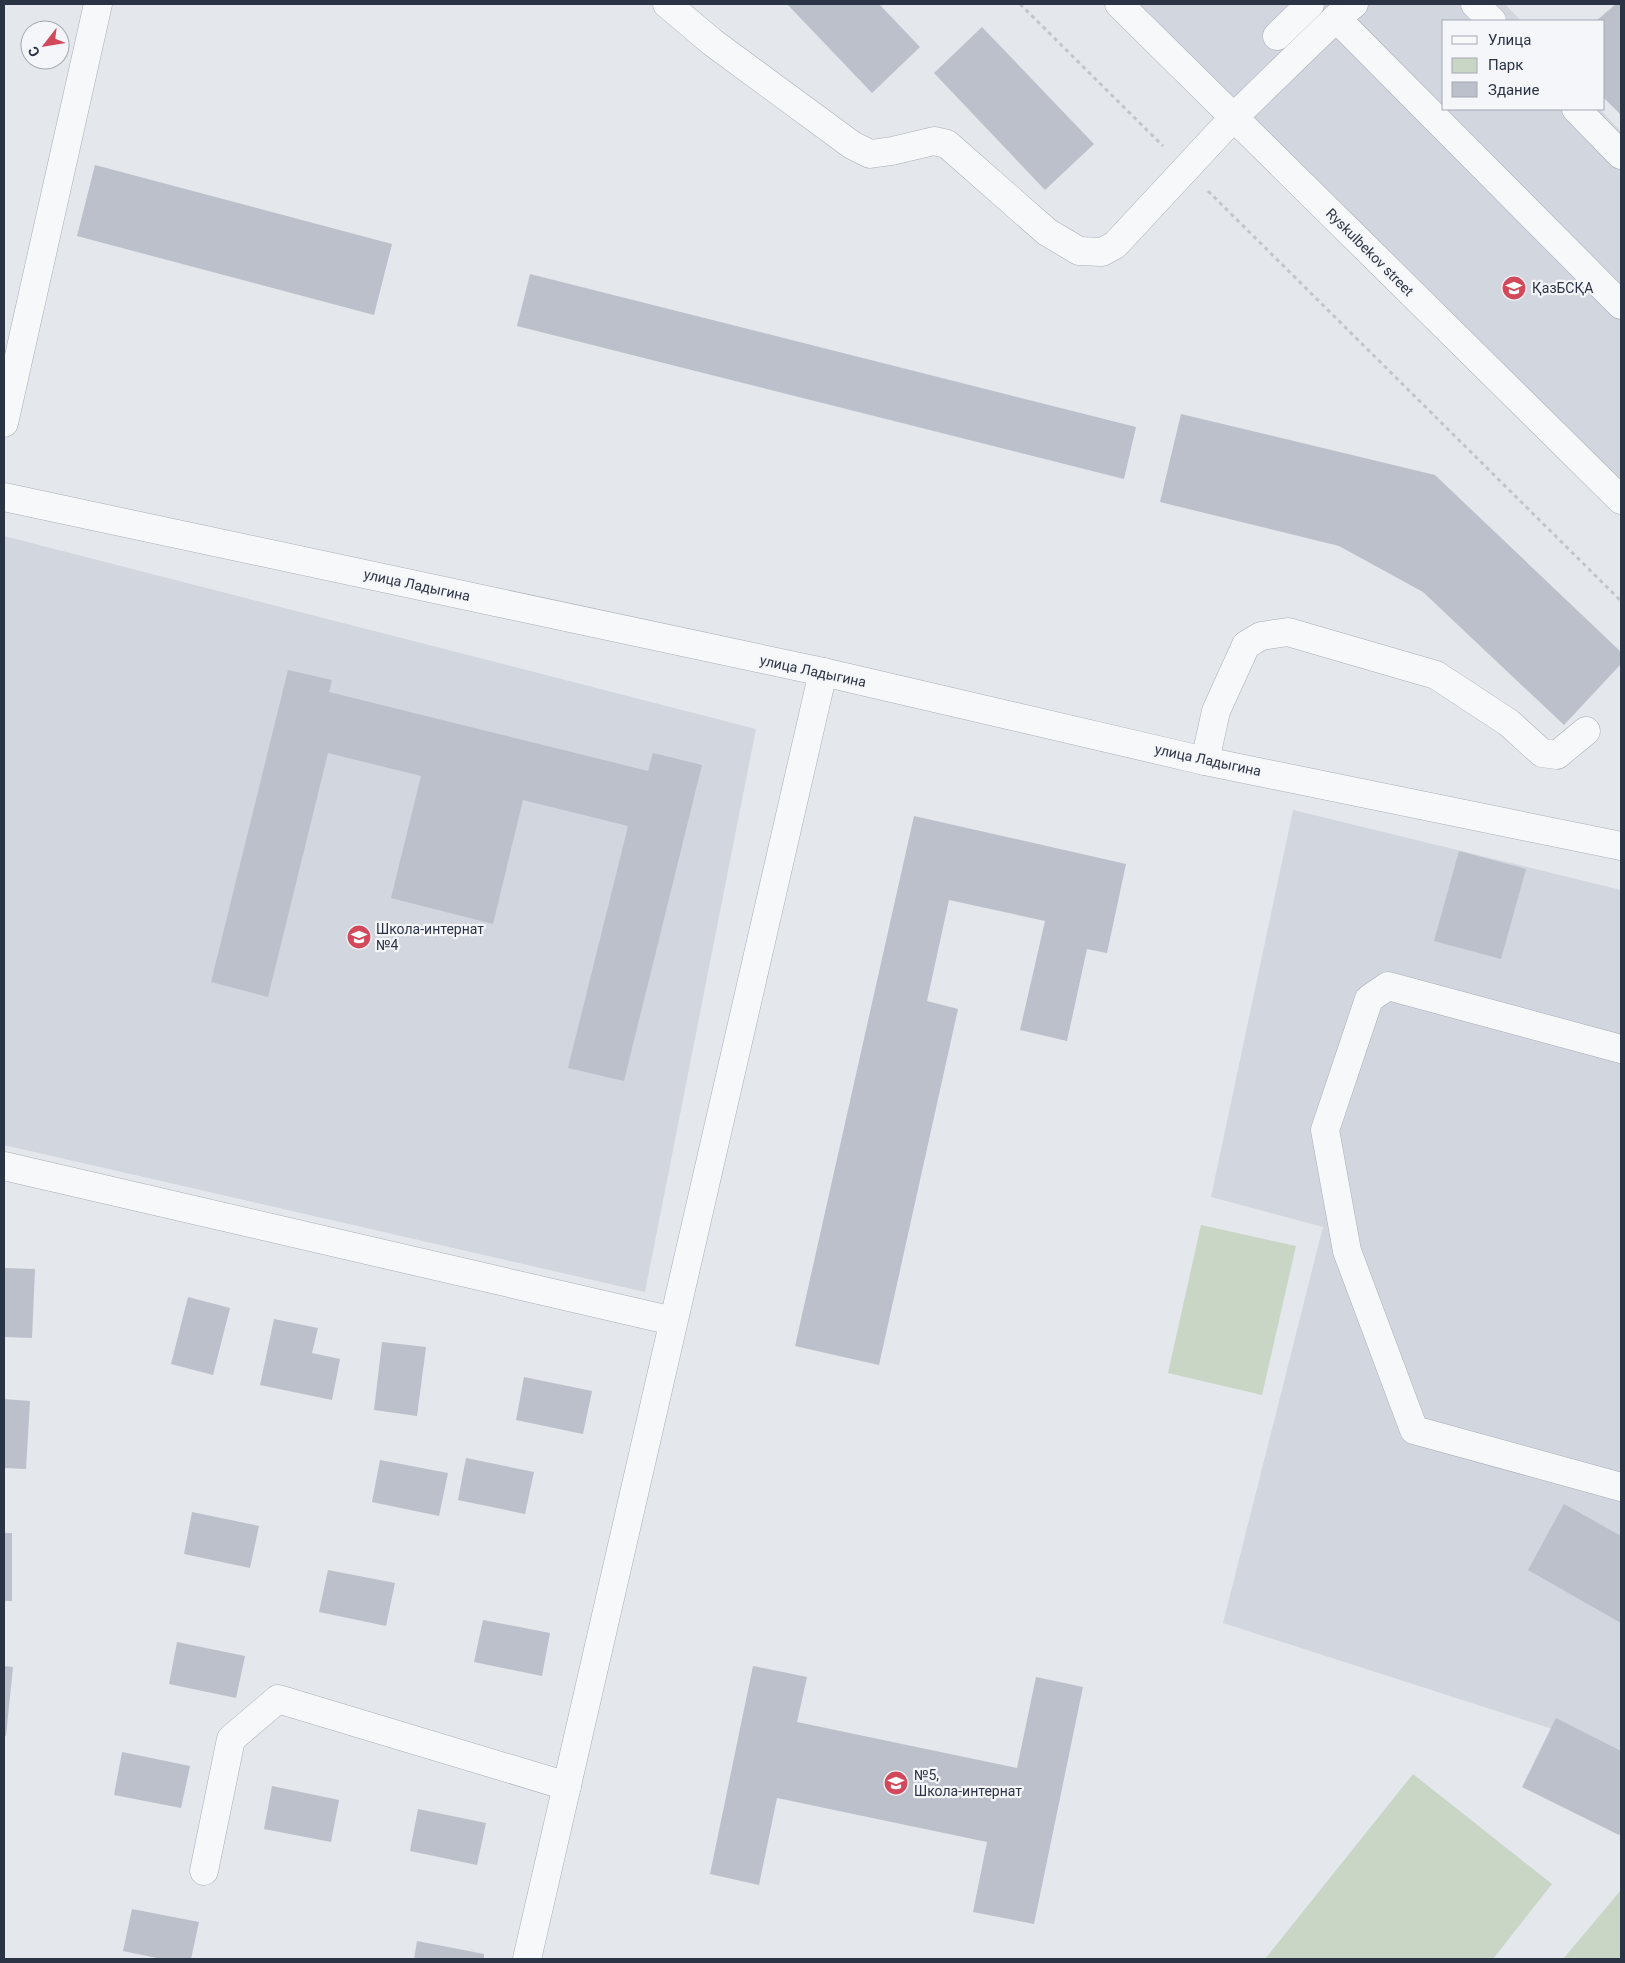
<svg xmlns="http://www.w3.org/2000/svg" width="1625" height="1963" font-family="Roboto,sans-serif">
	<rect width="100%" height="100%" fill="#e4e7ec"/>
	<g fill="#d2d6de">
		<polygon points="1119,4 1505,4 1521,21 1444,21 1444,109 1600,109 1621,132 1621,500"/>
		<polygon points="4,536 756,729 645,1292 4,1145"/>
		<polygon points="1293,810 1621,890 1621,1751 1223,1623 1323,1227 1211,1197"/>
	</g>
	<g fill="#c9d6c5">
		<polygon points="1201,1225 1296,1246 1262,1395 1168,1373"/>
		<polygon points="1413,1774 1552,1884 1493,1959 1265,1959"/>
		<polygon points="1621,1890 1621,1959 1563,1959"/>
	</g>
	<g fill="#bbc0ca">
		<polygon points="787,4 879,4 920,47 872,93"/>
		<polygon points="1616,4 1621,4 1621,115 1604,98 1604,21 1596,21"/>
		<polygon points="982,27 1094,144 1045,190 934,73"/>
		<polygon points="95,165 392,244 374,315 77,236"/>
		<polygon points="530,274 1136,427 1124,479 517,326"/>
		<polygon points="1181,414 1435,475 1621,652 1621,664 1564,725 1423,592 1339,546 1160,502"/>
		<polygon points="288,670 332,680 329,692 648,771 653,753 702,765 624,1081 568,1068 628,826 523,800 493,924 391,898 421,776 328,753 268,997 211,982"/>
		<polygon points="914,816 1126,864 1107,953 1087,949 1067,1041 1020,1030 1045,921 949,900 927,1001 958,1009 879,1365 795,1346"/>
		<polygon points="1459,851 1526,869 1501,959 1434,941"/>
		<polygon points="4,1268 35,1269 32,1338 4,1337"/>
		<polygon points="188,1297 230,1308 213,1375 171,1364"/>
		<polygon points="274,1319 318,1328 312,1353 340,1359 332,1400 260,1385"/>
		<polygon points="382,1342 426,1347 417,1416 374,1410"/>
		<polygon points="524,1377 592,1391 583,1434 516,1420"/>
		<polygon points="4,1399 30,1401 26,1469 4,1468"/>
		<polygon points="466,1458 534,1472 525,1514 458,1500"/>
		<polygon points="380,1460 448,1473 439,1516 372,1502"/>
		<polygon points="1564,1504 1621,1536 1621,1623 1528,1570"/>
		<polygon points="192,1512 259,1526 250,1568 184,1554"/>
		<rect x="4" y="1533" width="8" height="68"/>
		<polygon points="328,1570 395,1583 386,1626 319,1612"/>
		<polygon points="483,1620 550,1633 542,1676 474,1662"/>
		<polygon points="177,1642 245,1656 236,1698 169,1684"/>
		<polygon points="4,1666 13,1667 6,1736 4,1735"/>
		<polygon points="753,1666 807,1677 797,1722 1017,1768 1036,1677 1083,1687 1034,1924 973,1912 987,1842 777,1798 759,1885 710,1874"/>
		<polygon points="1556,1718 1621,1751 1621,1830 1619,1835 1522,1787"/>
		<polygon points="122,1752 190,1766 181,1808 114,1795"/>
		<polygon points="272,1786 339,1800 331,1842 264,1829"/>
		<polygon points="418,1809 486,1823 477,1865 410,1851"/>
		<polygon points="132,1909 199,1922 191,1959 162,1959 123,1951"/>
		<polygon points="417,1941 484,1954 484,1959 414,1959"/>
	</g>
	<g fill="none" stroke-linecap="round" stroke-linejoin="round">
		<defs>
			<g id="minor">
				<polyline points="667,4 712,42 852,145 870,154 892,151 934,141 947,144 1047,232 1079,251 1102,252 1115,245 1234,117 1336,18 1354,4"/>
				<polyline points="1119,4 1621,500"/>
				<polyline points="1475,4 1492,21"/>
				<polyline points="1336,18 1621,305"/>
				<polyline points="1277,36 1310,4"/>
				<polyline points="1576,109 1621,155"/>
				<polyline points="4,423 98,4"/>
				<polyline points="4,497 823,672 1205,761 1621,846"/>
				<polyline points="1205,761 1216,711 1246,645 1261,636 1288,632 1436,675 1509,723 1542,753 1557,755 1586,731"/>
				<polyline points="1621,1049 1388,986 1369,999 1325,1130 1347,1251 1414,1430 1621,1487"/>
				<polyline points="4,1166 673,1321"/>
				<polyline points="204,1871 231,1739 278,1699 567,1786"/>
				<polyline points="527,1959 823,672"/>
			</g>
		</defs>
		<use href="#minor" stroke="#a9aeb7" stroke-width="29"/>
		<g stroke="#c2c5cb" stroke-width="3" stroke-dasharray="4 4" stroke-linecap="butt">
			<polyline points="1020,4 1163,146"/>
			<polyline points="1208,191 1621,601"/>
		</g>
		<use href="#minor" stroke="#f7f8fa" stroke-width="28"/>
	</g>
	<defs>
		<symbol id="university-disc" viewBox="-11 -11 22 22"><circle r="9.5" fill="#d1495b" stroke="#f4f6f9"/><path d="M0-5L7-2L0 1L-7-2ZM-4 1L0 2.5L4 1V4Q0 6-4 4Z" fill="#fff"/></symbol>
		<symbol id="school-disc" viewBox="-11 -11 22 22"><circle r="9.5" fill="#d1495b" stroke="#f4f6f9"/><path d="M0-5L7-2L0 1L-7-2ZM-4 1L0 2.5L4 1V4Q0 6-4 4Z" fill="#fff"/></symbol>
	</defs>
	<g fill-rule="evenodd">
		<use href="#university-disc" x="1500" y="274" width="28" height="28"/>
		<use href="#school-disc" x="345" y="923" width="28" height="28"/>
		<use href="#school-disc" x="882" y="1769" width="28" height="28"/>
	</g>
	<g text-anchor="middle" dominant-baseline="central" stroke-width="4.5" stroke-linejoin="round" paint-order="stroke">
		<g font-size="14" fill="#2b3445" stroke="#f4f6f9">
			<text transform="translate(1370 252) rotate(45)">Ryskulbekov street</text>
			<text transform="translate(417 585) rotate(12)">улица Ладыгина</text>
			<text transform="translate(813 671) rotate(12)">улица Ладыгина</text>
			<text transform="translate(1208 760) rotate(12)">улица Ладыгина</text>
		</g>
		<g font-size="14" fill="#2b3445" stroke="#f4f6f9" text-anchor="start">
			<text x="1532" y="288">ҚазБСҚА</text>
			<text x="376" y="929">Школа-интернат<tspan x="376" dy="16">№4</tspan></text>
			<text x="914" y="1775">№5,<tspan x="914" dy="16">Школа-интернат</tspan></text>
		</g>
	</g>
	<rect width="1625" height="1963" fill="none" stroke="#2b3445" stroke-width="10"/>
	<rect x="1442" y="20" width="162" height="90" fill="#f4f6f9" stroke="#a4a8b1"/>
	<rect x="1452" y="36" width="25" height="8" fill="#f7f8fa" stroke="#a4a8b1"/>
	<text x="1488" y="45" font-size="15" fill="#2b3445">Улица</text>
	<rect x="1452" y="58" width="25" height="15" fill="#c9d6c5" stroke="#a4a8b1"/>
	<text x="1488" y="70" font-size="15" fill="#2b3445">Парк</text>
	<rect x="1452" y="82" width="25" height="15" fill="#bbc0ca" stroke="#a4a8b1"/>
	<text x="1488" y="95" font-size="15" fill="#2b3445">Здание</text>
	<g transform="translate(45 45) rotate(239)"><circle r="24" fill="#f4f6f9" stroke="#a4a8b1"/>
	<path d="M0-4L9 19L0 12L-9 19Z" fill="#d1495b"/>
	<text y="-8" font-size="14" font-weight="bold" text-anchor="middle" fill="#2b3445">С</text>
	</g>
</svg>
